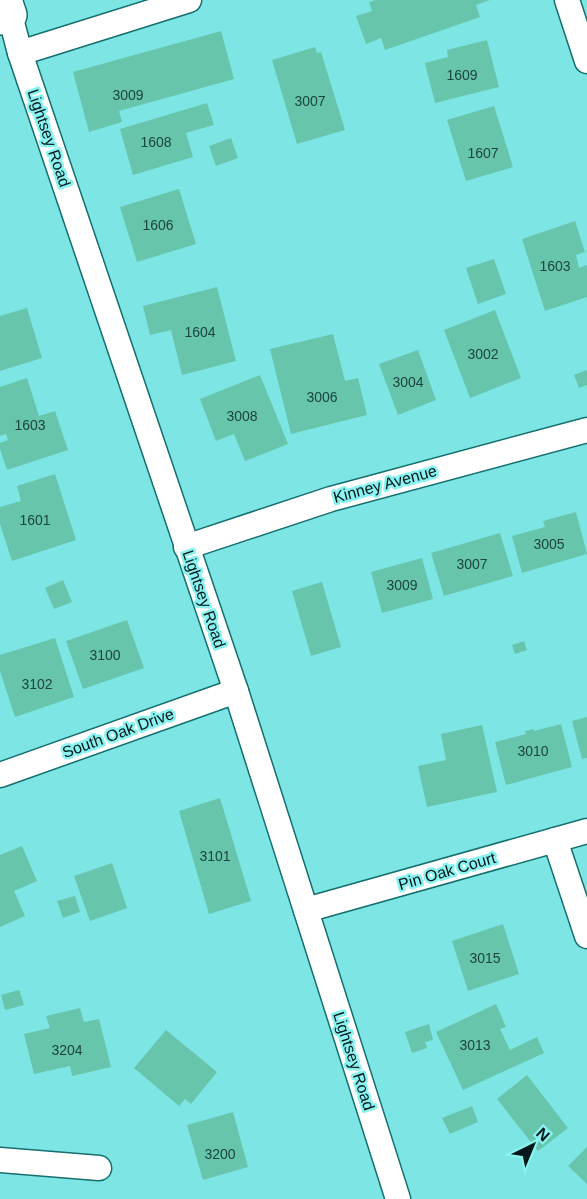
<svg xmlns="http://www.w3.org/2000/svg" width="587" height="1199" font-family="Helvetica,sans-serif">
	<rect width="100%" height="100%" fill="#7de5e4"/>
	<g fill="#67c5ac">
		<polygon points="376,0 490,0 476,5 480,17 385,50 381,38 366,44 356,16 372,11 369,2"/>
		<polygon points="221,31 234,79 119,111 122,122 89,132 73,72"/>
		<polygon points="487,40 499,87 435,103 425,63 448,57 447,50"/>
		<polygon points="315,47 317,53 321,52 345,130 297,144 272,60"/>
		<polygon points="207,103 214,125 186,133 193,157 133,175 120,129"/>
		<polygon points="494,106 513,167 466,181 447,120"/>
		<polygon points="231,138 238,158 216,166 209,146"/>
		<polygon points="179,189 196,244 137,262 120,207"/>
		<polygon points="575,221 585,252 576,255 579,268 587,265 587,297 545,311 522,239"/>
		<polygon points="494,259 506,294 478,304 466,268"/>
		<polygon points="217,287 236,361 182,375 171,330 150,335 143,306"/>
		<polygon points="27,308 42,358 0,371 0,316"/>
		<polygon points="495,310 521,378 470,398 444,330"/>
		<polygon points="333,334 345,381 358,378 367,415 291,434 270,349"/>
		<polygon points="418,350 436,400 398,415 379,364"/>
		<polygon points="587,370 587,385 579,388 574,375"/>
		<polygon points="260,375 288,444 245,461 234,434 216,441 200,399"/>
		<polygon points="27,378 39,416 55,411 68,450 7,470 0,449 0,443 8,440 6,434 0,436 0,387"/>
		<polygon points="55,474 76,540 12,561 0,524 0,507 21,501 17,486"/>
		<polygon points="576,512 587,554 522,573 512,536 545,527 543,521"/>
		<polygon points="500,533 513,576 444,596 431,553"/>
		<polygon points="422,558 433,599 382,613 371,572"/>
		<polygon points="63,580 72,602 54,609 45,588"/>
		<polygon points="322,582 341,647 311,656 292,591"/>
		<polygon points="127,620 144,668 83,689 66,641"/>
		<polygon points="55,638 74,697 15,717 0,671 0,655"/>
		<polygon points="524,641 527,650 515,654 512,645"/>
		<polygon points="587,717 587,758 582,759 572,721"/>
		<polygon points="561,724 572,767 506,785 495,742 526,734 525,731 534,729 534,731"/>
		<polygon points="482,725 497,792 427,807 418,766 446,760 441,734"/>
		<polygon points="220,798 251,901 209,914 179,811"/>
		<polygon points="22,846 37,881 14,891 25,916 0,927 0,855"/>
		<polygon points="112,863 127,908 90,921 74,876"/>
		<polygon points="75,896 80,912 63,918 57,901"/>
		<polygon points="503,924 519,974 468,991 452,941"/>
		<polygon points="19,990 24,1005 5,1010 1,995"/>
		<polygon points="496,1004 506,1027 500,1029 510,1050 537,1037 544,1053 463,1090 436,1032"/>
		<polygon points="80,1008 84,1022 99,1019 111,1067 72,1076 70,1066 34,1074 24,1034 50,1028 46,1016"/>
		<polygon points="429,1024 433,1040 425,1042 427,1048 412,1053 405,1032"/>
		<polygon points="166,1030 217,1072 191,1104 185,1099 179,1106 134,1068"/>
		<polygon points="527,1075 568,1128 538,1151 497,1099"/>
		<polygon points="472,1106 478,1122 450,1134 442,1118"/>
		<polygon points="233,1112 248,1167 203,1180 187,1125"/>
		<polygon points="587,1147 587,1184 568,1166"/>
	</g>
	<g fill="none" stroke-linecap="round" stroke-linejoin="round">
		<defs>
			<g id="street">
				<polyline points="567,0 587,61"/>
				<polyline points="10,15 20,53 236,691 398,1199"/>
				<polyline points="20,53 189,0"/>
				<polyline points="186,547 331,499 587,430"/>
				<polyline points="0,775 236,691"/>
				<polyline points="555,840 587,936"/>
				<polyline points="306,910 587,831"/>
				<polyline points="0,1160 99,1168"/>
			</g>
			<polyline id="secondary" points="0,18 10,15 5,0"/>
		</defs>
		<use href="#street" stroke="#156f6e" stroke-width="27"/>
		<use href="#secondary" stroke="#156f6e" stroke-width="36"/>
		<use href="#street" stroke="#fff" stroke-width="24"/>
		<use href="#secondary" stroke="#fff" stroke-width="33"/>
	</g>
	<g text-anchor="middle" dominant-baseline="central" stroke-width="5" stroke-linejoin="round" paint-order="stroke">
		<g font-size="14" fill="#1c443e">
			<text x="462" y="75">1609</text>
			<text x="128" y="95">3009</text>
			<text x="310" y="101">3007</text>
			<text x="156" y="142">1608</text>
			<text x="483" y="153">1607</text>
			<text x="158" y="225">1606</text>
			<text x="555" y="266">1603</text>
			<text x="200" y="332">1604</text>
			<text x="483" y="354">3002</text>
			<text x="408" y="382">3004</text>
			<text x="322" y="397">3006</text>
			<text x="242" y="416">3008</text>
			<text x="30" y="425">1603</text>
			<text x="35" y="520">1601</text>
			<text x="549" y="544">3005</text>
			<text x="472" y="564">3007</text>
			<text x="402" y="585">3009</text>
			<text x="105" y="655">3100</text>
			<text x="37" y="684">3102</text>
			<text x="533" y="751">3010</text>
			<text x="215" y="856">3101</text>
			<text x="485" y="958">3015</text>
			<text x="475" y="1045">3013</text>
			<text x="67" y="1050">3204</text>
			<text x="220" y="1154">3200</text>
		</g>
		<g font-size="16" fill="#031919" stroke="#8af3f1">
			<text transform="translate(49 138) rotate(71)">Lightsey Road</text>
			<text transform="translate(385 484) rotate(-15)">Kinney Avenue</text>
			<text transform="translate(204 599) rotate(71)">Lightsey Road</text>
			<text transform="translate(118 733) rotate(-20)">South Oak Drive</text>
			<text transform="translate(447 871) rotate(-16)">Pin Oak Court</text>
			<text transform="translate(354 1061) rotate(72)">Lightsey Road</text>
		</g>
	</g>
	<g transform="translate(533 1145) rotate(43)" stroke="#8af3f1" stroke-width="4.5" paint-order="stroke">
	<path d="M0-4.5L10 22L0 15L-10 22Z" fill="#031919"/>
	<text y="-9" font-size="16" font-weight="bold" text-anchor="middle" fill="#031919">N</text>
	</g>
</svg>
